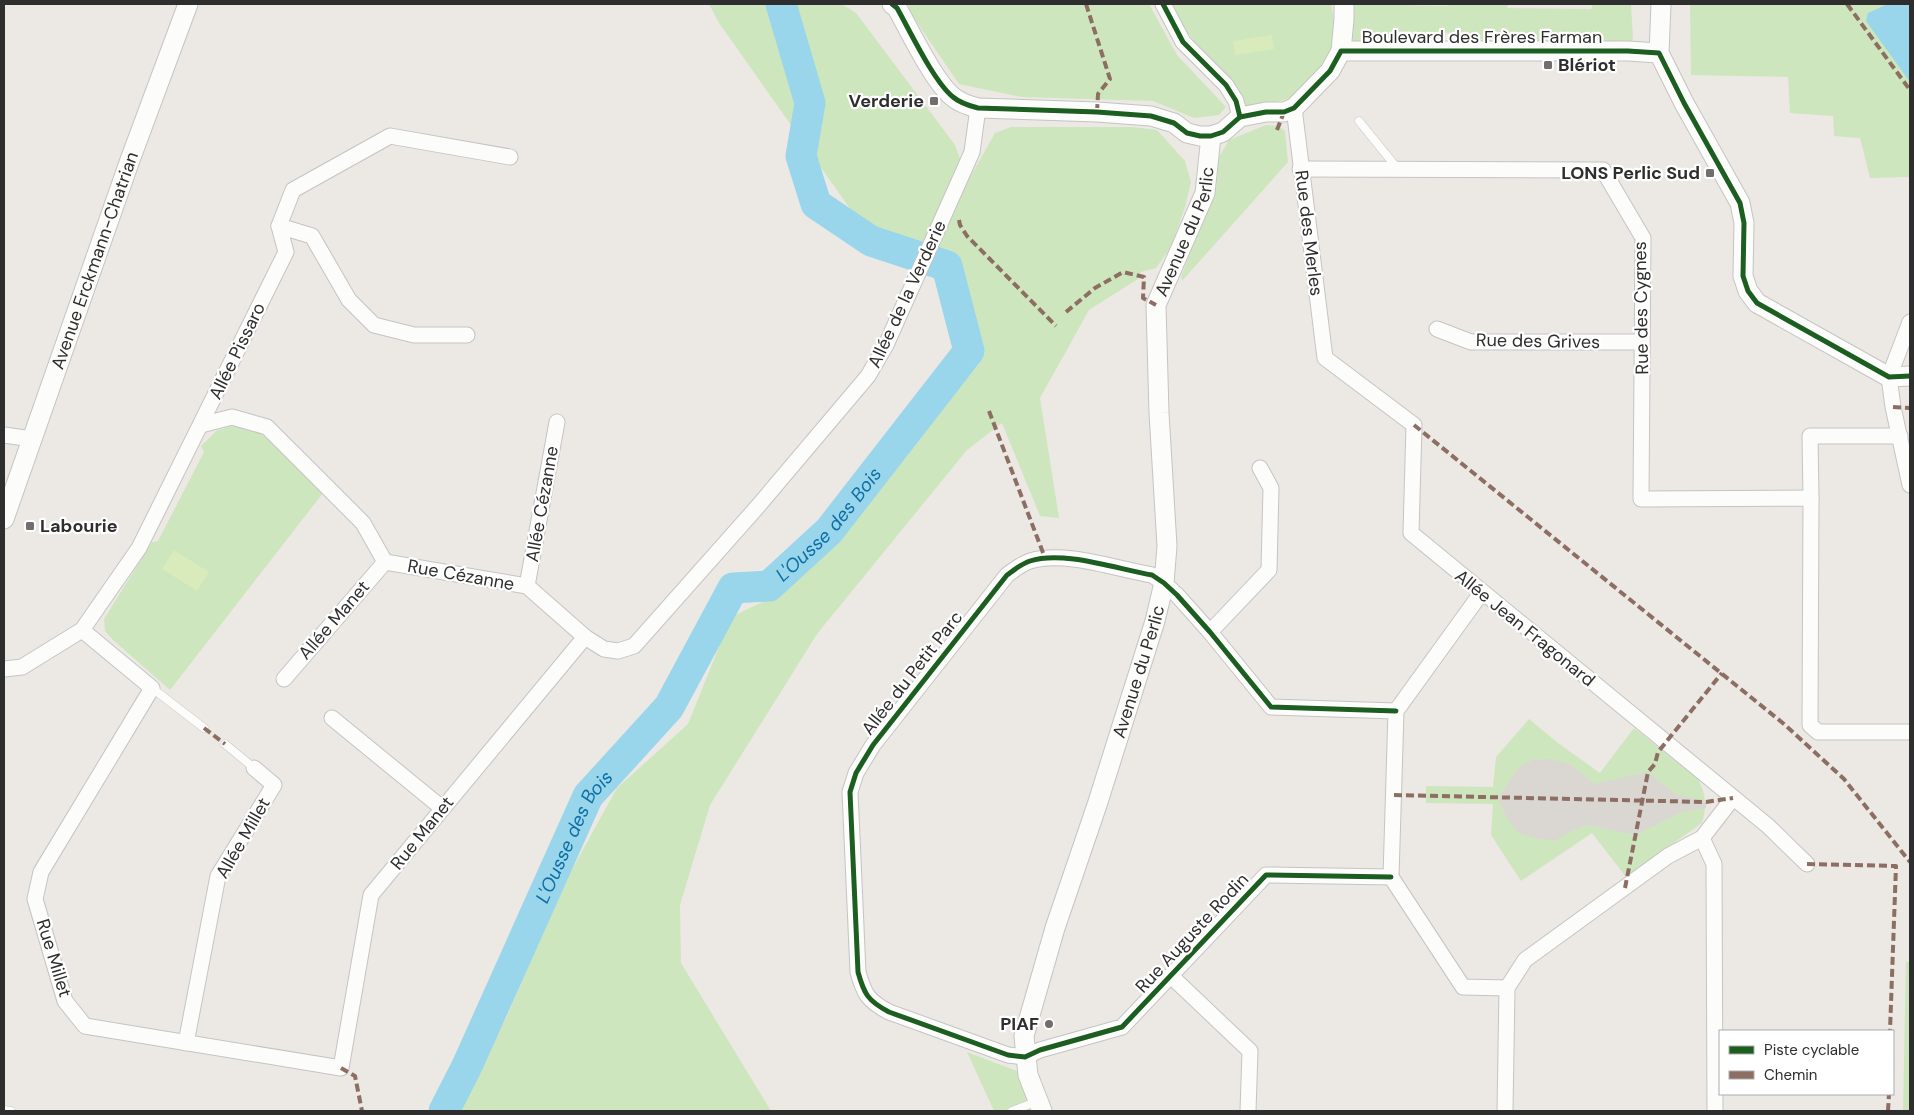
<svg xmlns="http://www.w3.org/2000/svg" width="1914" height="1115" font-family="'DM Sans',sans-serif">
	<rect width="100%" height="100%" fill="#ece8e4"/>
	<g fill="#cee6be">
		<polygon points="709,4 842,4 856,13 955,145 968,181 995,133 1011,127 1132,127 1157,130 1185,161 1191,182 1185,207 1171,247 1156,268 1141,272 1138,279 1089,310 1040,398 1059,518 1040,516 1002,423 967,450 817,634 710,805 680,905 681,963 771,1111 456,1111 507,1016 559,893 617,788 688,724 731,617 781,593 980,363 951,259 858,220 719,23"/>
		<polygon points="909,4 1149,4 1177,55 1226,107 1219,115 1194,118 1153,101 1021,97 959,84 909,11"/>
		<path d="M1173 4H1331C1333 15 1336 28 1335 39 1334 58 1309 89 1292 97 1278 103 1261 104 1246 106 1233 83 1215 68 1199 48 1188 34 1179 20 1173 4Z"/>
		<polygon points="1349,4 1447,6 1449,4 1508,4 1507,8 1591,9 1593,4 1631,4 1633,40 1627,45 1470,46 1476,34 1393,31 1385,43 1350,42"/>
		<polygon points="1690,4 1910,4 1910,177 1870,178 1860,138 1834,136 1833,116 1790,113 1788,77 1691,75"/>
		<polygon points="1266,125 1279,126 1285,131 1288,162 1182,281 1181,277 1191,250 1216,190 1219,157 1229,140"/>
		<path d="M231 426C245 427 255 430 266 438L323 493 170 690 113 640 105 631 104 619 152 542 158 541 204 452 201 446 216 431Z"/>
		<path d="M1529 719 1558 743 1600 773 1634 728 1698 779C1706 795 1707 806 1702 823L1626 877 1592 833 1521 881 1491 835 1493 804 1426 803V786L1493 787 1496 757Z"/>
		<polygon points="1906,961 1910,963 1910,1111 1903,1111"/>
		<polygon points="967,1052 1017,1071 1032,1111 994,1111"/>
	</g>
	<g fill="#d9eabb">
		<polygon points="1272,35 1274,49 1235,55 1233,41"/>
		<polygon points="174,550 209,572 197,591 162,569"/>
	</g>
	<polygon fill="#dad6d2" points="1551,759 1571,765 1594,784 1648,772 1673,793 1706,802 1706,808 1679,813 1636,835 1586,825 1569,832 1556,840 1538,839 1517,832 1507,818 1498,798 1519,767 1533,760"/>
	<polygon fill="#99d6ec" points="1888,4 1910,4 1910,82 1866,21 1868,13"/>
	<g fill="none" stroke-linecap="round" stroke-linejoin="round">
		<path stroke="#99d6ec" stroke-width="31" id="s1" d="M444 1111 467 1066 588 796 669 707 733 588 769 586 829 531 969 351 947 266 871 241 816 204 801 156 810 103 781 4"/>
		<defs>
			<g id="service">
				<polyline points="1359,121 1397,168"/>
				<polyline points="152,688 204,728"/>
				<polyline points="225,744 254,768"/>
				<polyline points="4,1110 11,1111"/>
				<polyline points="1012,1111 1038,1101"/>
			</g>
			<g id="minor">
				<polyline points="1163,4 1183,42 1226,85 1236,101 1240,117"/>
				<polyline points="1294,108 1325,358 1414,425 1411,533 1768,826 1807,864"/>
				<polyline points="1300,169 1603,170 1643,238 1641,499 1811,498 1810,725 1818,732 1910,732"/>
				<polyline points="279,226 312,236 349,300 374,325 414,335 467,335"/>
				<polyline points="1910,322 1889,377 1893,407 1910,485"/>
				<polyline points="1437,329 1471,342 1641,342"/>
				<polyline points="201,425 232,417 267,427 363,523 385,562 527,586 585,637 604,649 618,651 634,646 759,505 868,376 886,345 972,152 978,108"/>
				<polyline points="4,435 32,439"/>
				<polyline points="1811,498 1810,436 1900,436"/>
				<polyline points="527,586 557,422"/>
				<polyline points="1482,592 1396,711 1391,877 1463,987 1507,988"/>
				<polyline points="82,630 152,688 41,872 35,899 65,1001 85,1026 341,1068 371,895 585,637"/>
				<polyline points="1210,632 1269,570 1271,488 1260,468"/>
				<polyline points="4,669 22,667 82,630 139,548 286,252 279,226 293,190 390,136 510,157"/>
				<polyline points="284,679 385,562"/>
				<polyline points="332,718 442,808"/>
				<polyline points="1702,838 1714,864 1715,1111"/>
				<path d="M1391 877 1266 875 1122 1027 1040 1050 1025 1057 1008 1055 889 1012C868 1001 864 994 858 972L850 792 856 773 873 745 1007 575C1014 570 1021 564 1030 561 1063 550 1117 569 1152 575L1164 583 1177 595 1210 632 1271 707 1396 711"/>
				<polyline points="1171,976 1250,1051 1248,1111"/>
				<polyline points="186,1043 218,876 274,785 254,768"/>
				<polyline points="1505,1111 1507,988 1525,960 1668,856 1702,838 1733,798"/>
			</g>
			<g id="tertiary">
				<path d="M892 4 897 8C910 31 934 82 953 97 960 103 970 106 978 108L1097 112 1151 116 1174 123 1187 133 1200 136H1211L1223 132 1240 117 1266 112H1284L1294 108 1330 71 1341 51H1628L1659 53"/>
				<polyline points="1661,4 1659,53 1684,103 1740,203 1744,223 1743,276 1748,291 1757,303 1889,377 1910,376"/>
				<polyline points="1341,51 1344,19 1344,4"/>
				<path id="s2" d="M4 519 130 160 188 4"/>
				<path id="s3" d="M1042 1111 1028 1075 1024 1036 1055 928 1097 805 1155 621 1164 583 1167 546 1159 413 1156 305 1205 193 1211 136"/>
			</g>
		</defs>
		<use href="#service" stroke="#c5c4c5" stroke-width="9"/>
		<use href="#minor" stroke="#c5c4c5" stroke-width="17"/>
		<use href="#tertiary" stroke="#c5c4c5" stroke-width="21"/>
		<use href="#service" stroke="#fcfcfb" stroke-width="8"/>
		<use href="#minor" stroke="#fcfcfb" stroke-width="15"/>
		<use href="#tertiary" stroke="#fcfcfb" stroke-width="19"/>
		<g stroke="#8d6e63" stroke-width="4" stroke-dasharray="8 4" stroke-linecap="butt">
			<polyline points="1086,4 1110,79 1098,94 1097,112"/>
			<polyline points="1847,4 1910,90"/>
			<polyline points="1277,130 1284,112"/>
			<polyline points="959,220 960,225 967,236 1056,326"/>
			<polyline points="1066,312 1095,288 1123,272 1144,277 1143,298 1156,305"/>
			<polyline points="1893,407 1910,408"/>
			<polyline points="989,411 1045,558"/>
			<polyline points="1414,425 1784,724 1844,779 1910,862"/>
			<polyline points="204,728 225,744"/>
			<polyline points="1394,795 1706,802 1733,798"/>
			<polyline points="1807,864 1896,866 1890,1031"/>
			<polyline points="1625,888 1648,772 1655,764 1658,752 1722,673"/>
			<polyline points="341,1068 355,1076 362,1111"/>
			<polyline points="1888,1111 1889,1094"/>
		</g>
		<defs>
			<g id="cycleway">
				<path d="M892 4 897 8C910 31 934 82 953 97 960 103 970 106 978 108L1097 112 1151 116 1174 123 1187 133 1200 136H1211L1223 132 1240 117 1266 112H1284L1294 108 1330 71 1341 51H1628L1659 53 1684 103 1740 203 1744 223 1743 276 1748 291 1757 303 1889 377 1910 376"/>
				<polyline points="1163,4 1183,42 1226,85 1236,101 1240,117"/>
				<path d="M1391 877 1266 875 1122 1027 1040 1050 1025 1057 1008 1055 889 1012C868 1001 864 994 858 972L850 792 856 773 873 745 1007 575C1014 570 1021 564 1030 561 1063 550 1117 569 1152 575L1164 583 1177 595 1210 632 1271 707 1396 711"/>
			</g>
		</defs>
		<use href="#cycleway" stroke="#fff" stroke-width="8"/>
		<use href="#cycleway" stroke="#1b5e20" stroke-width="5"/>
	</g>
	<g fill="#706f6e" stroke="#fff" stroke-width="2">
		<rect x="1543" y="60" width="10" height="10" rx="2.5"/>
		<rect x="929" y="96" width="10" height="10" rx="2.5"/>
		<rect x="1705" y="168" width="10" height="10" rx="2.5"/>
		<rect x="25" y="521" width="10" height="10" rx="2.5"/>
		<circle cx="1049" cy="1024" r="5"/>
	</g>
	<g text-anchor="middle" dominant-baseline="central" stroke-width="4.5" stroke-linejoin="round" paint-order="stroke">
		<g font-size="18" fill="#2e2e2e" stroke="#fff">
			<text x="1482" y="37">Boulevard des Frères Farman</text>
			<text stroke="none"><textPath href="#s3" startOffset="910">Avenue du Perlic</textPath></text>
			<text transform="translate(1309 233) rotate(83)">Rue des Merles</text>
			<text stroke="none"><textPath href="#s2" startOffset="274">Avenue Erckmann-Chatrian</textPath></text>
			<text transform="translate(907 294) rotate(-65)">Allée de la Verderie</text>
			<text transform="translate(1641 308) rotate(-91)">Rue des Cygnes</text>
			<text transform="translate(1538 341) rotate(1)">Rue des Grives</text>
			<text transform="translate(237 351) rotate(-64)">Allée Pissaro</text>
			<text transform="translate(542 504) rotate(-80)">Allée Cézanne</text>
			<text transform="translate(461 575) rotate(10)">Rue Cézanne</text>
			<text transform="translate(334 620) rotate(-49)">Allée Manet</text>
			<text transform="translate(1525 628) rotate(39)">Allée Jean Fragonard</text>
			<text stroke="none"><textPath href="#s3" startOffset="460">Avenue du Perlic</textPath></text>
			<text transform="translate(912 673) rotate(-52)">Allée du Petit Parc</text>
			<text transform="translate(422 833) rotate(-51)">Rue Manet</text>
			<text transform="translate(243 838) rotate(-60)">Allée Millet</text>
			<text transform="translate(1192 933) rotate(-47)">Rue Auguste Rodin</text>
			<text transform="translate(54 958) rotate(73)">Rue Millet</text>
		</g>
		<g font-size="18" font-weight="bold" fill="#2e2e2e" stroke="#fff" text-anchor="end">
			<text x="1558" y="65" text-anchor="start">Blériot</text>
			<text x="924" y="101">Verderie</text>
			<text x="1700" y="173">LONS Perlic Sud</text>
			<text x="40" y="526" text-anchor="start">Labourie</text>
			<text x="1039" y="1024">PIAF</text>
		</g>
		<g font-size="19" font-style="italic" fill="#0d6fa3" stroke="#fff">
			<text stroke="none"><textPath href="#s1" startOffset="724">L'Ousse des Bois</textPath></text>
			<text stroke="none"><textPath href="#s1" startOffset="304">L'Ousse des Bois</textPath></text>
		</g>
	</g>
	<rect width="1914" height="1115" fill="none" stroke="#2e2e2e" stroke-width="10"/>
	<rect x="1719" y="1030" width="175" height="65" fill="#ffffff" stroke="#ababab"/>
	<rect x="1729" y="1046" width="25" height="8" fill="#1b5e20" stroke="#ababab"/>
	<text x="1764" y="1055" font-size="15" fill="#2e2e2e">Piste cyclable</text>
	<rect x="1729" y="1071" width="25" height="8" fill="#8d6e63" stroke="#ababab"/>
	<text x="1764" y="1080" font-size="15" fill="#2e2e2e">Chemin</text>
</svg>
